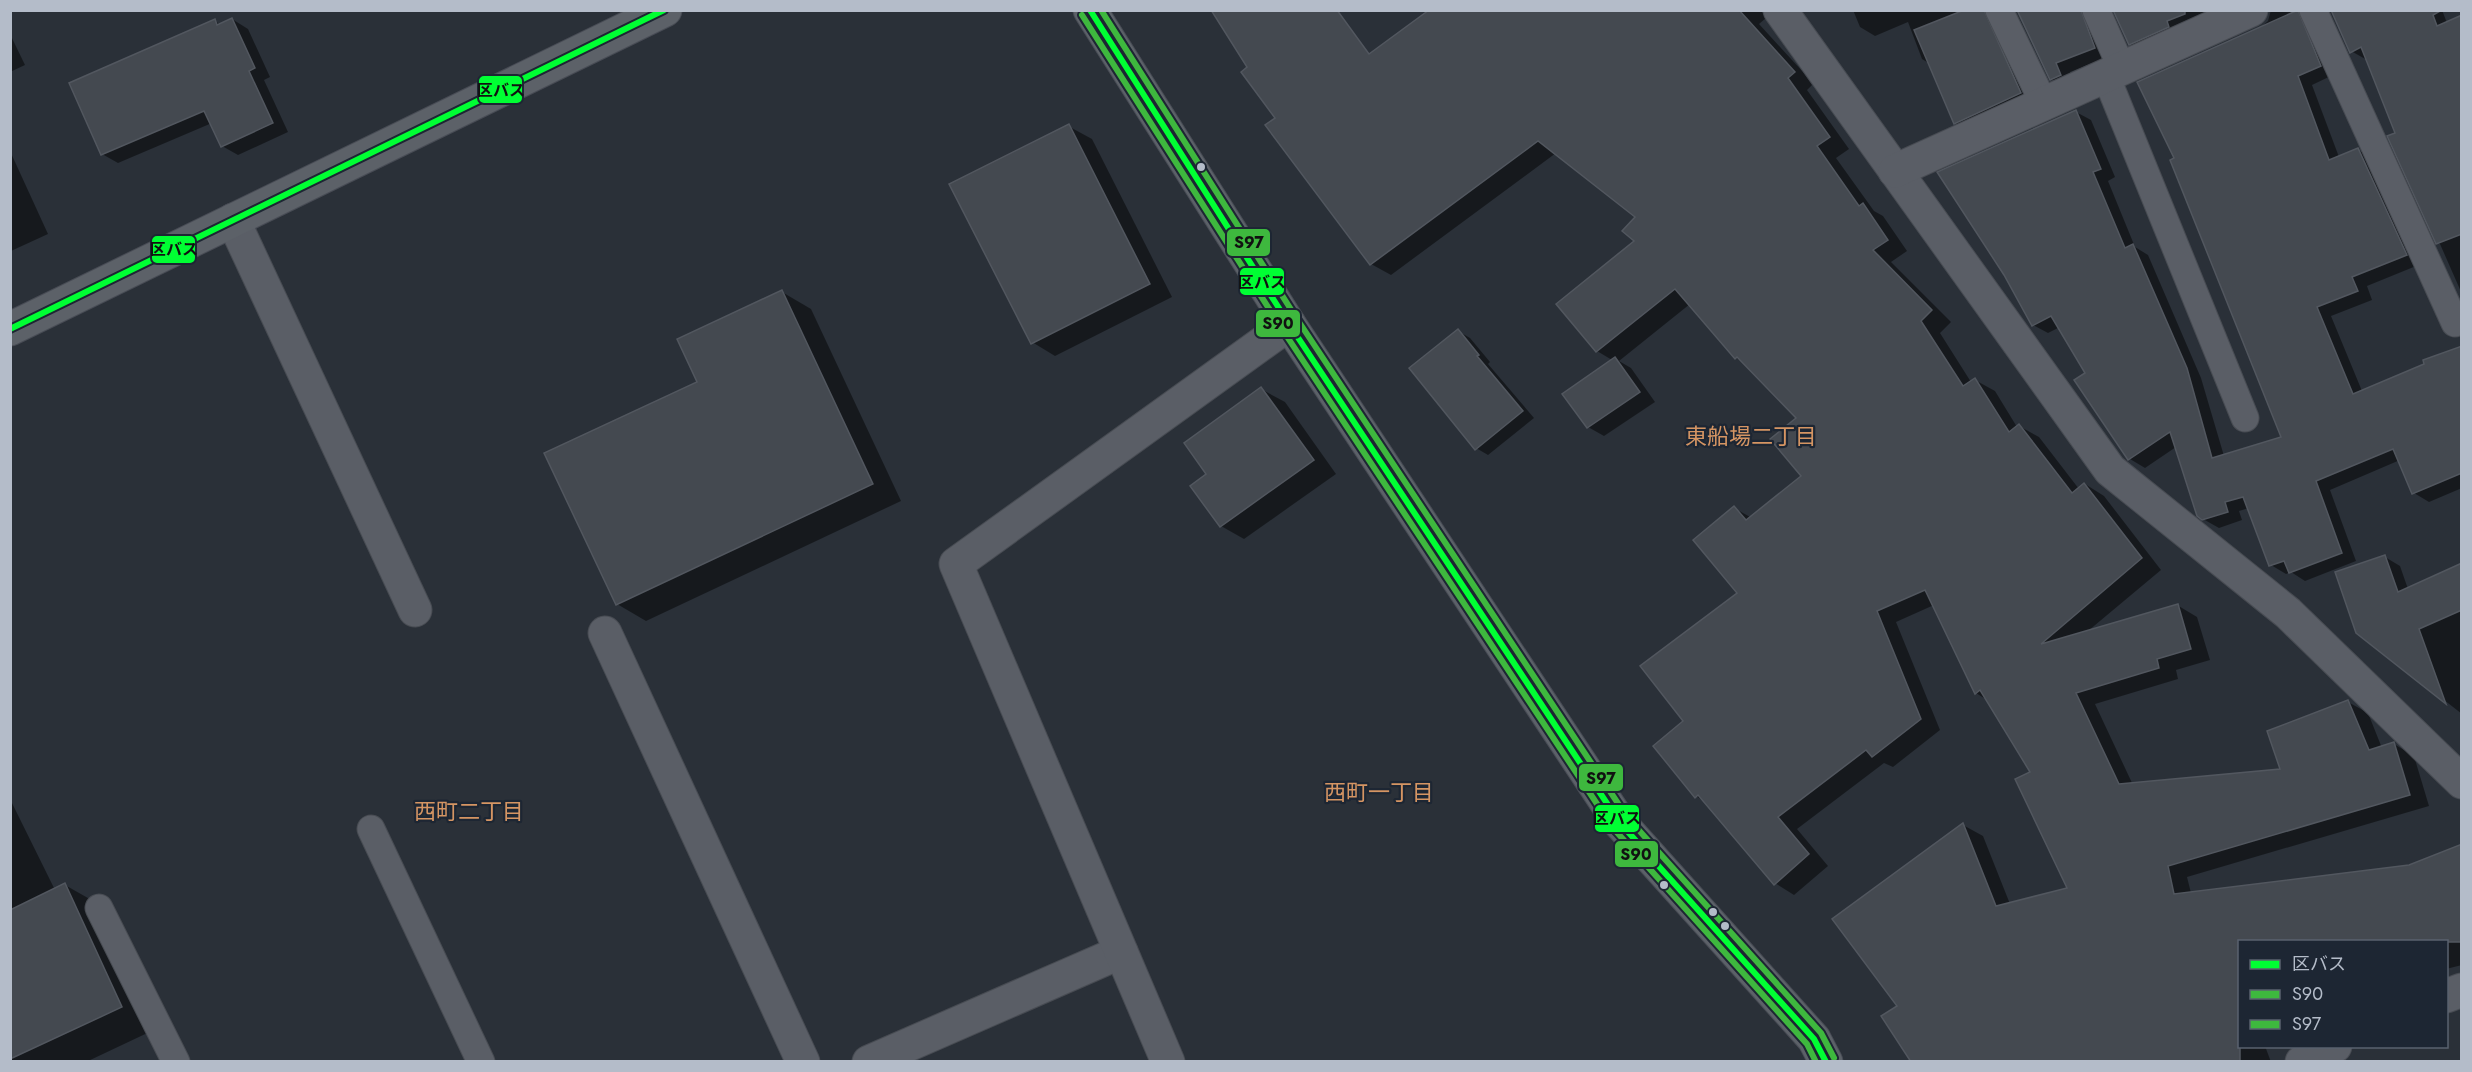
<svg xmlns="http://www.w3.org/2000/svg" width="2472" height="1072" font-family="Jost,'Noto Sans JP',sans-serif">
	<rect width="100%" height="100%" fill="#2a3038"/>
	<g fill="#0007">
		<polygon points="1431,10 1761,10 1766,18 1759,24 1803,72 1812,85 1807,90 1849,149 1836,158 1874,211 1883,216 1907,251 1891,262 1951,322 1940,333 1971,382 1975,380 1995,391 2017,427 2019,426 2039,437 2079,489 2085,484 2104,496 2161,570 2088,631 2177,605 2197,617 2210,660 2176,670 2178,679 2095,704 2133,785 2282,770 2348,702 2368,713 2382,748 2394,744 2414,756 2429,806 2187,877 2191,893 2410,866 2462,847 2462,965 2446,969 2446,942 2240,942 2240,1046 2265,1046 2271,1062 1931,1062 1963,825 1983,836 2010,904 2069,889 2033,773 1987,700 1976,693 1934,605 1896,622 1940,730 1893,767 1884,763 1797,829 1828,866 1794,895 1775,883 1705,802 1696,796 1685,721 1739,593 1734,508 1752,518 1803,476 1799,419 1745,363 1736,358 1690,304 1619,361 1631,368 1655,402 1604,436 1588,427 1612,360 1597,351 1637,241 1637,217 1556,153 1391,275 1371,264 1277,118 1249,68 1386,132"/>
		<polygon points="1853,10 2001,10 2036,102 1971,131 1955,123 1930,64 1922,59 1908,22 1875,36 1860,27"/>
		<polygon points="2044,10 2098,10 2110,56 2070,72 2075,84 2066,88 2051,79"/>
		<polygon points="2115,10 2238,10 2145,53 2130,44"/>
		<polygon points="2271,10 2315,10 2335,74 2312,85 2339,157 2358,150 2373,158 2421,264 2367,286 2372,300 2331,316 2362,391 2462,348 2462,488 2429,502 2414,493 2400,460 2330,490 2356,561 2305,581 2291,572 2286,574 2271,565 2249,508 2239,511 2242,520 2219,528 2203,519 2176,447 2145,468 2130,459 2086,374 2060,327 2048,333 2033,325 2076,112 2091,120 2115,177 2108,181 2135,247 2148,255 2201,378 2224,456 2283,438 2176,159 2260,28 2268,21"/>
		<polygon points="2332,10 2442,10 2447,23 2462,17 2462,294 2440,244 2437,243 2367,60 2351,51"/>
		<polygon points="232,19 248,29 270,77 264,80 288,132 238,155 222,146 212,123 118,163 102,154 215,21 221,25"/>
		<polygon points="10,34 25,65 10,72"/>
		<polygon points="1068,126 1092,139 1172,297 1055,356 1032,342"/>
		<polygon points="10,151 48,234 11,251 10,251"/>
		<polygon points="782,292 811,309 901,501 646,621 617,604 699,383"/>
		<polygon points="1458,331 1470,338 1490,362 1488,364 1534,418 1488,455 1476,448"/>
		<polygon points="1261,389 1285,402 1336,474 1244,539 1221,526 1209,474"/>
		<polygon points="2385,557 2400,566 2408,589 2462,565 2462,714 2357,632"/>
		<polygon points="10,799 55,890 65,885 102,906 158,1028 86,1062 10,1062"/>
	</g>
	<g fill="#444950" stroke="#52575f" stroke-width="1.5">
		<polygon points="1211,10 1337,10 1369,54 1429,10 1739,10 1795,72 1788,78 1830,137 1817,146 1859,206 1863,203 1888,240 1873,250 1932,310 1921,321 1963,386 1975,378 2009,432 2019,424 2072,493 2084,483 2142,558 2041,644 2178,604 2191,649 2157,659 2159,668 2076,693 2119,784 2280,769 2267,731 2348,700 2369,750 2394,742 2410,795 2168,866 2174,894 2409,865 2462,844 2462,942 2240,942 2240,1062 1911,1062 1881,1016 1897,1006 1832,919 1963,823 1996,906 2067,888 2015,779 2030,772 1980,690 1975,694 1925,590 1877,611 1921,719 1872,757 1866,750 1778,817 1809,854 1774,885 1698,795 1695,798 1653,746 1683,721 1640,666 1737,593 1693,540 1734,506 1746,520 1801,476 1770,439 1796,418 1737,357 1735,359 1675,289 1596,352 1556,304 1634,241 1622,231 1635,217 1538,141 1370,265 1265,125 1275,118 1241,72 1247,67"/>
		<polygon points="1964,10 1984,10 2021,93 1954,124 1914,30"/>
		<polygon points="2017,10 2081,10 2095,48 2056,63 2061,75 2050,80"/>
		<polygon points="2113,10 2185,10 2185,14 2167,21 2169,27 2129,45"/>
		<polygon points="2298,10 2321,66 2298,76 2329,160 2358,148 2407,255 2352,277 2358,291 2317,307 2353,394 2424,364 2423,360 2462,346 2462,473 2412,494 2393,449 2316,481 2342,553 2289,573 2284,561 2269,566 2243,497 2225,502 2228,512 2202,520 2197,516 2170,432 2128,460 2074,380 2085,373 2051,316 2032,326 2004,275 1937,172 2076,110 2101,169 2093,172 2125,248 2133,244 2187,368 2212,458 2281,437 2170,160 2174,158 2137,82"/>
		<polygon points="2331,10 2442,10 2433,15 2437,26 2462,15 2462,234 2436,244 2387,136 2395,133 2361,47 2350,53"/>
		<polygon points="232,18 255,68 249,71 273,123 221,147 204,111 101,155 69,83 215,19 217,25"/>
		<polygon points="1069,124 1150,284 1031,344 949,184"/>
		<polygon points="782,290 873,484 616,605 544,453 697,382 677,339"/>
		<polygon points="1458,329 1479,355 1477,356 1523,411 1475,450 1409,368"/>
		<polygon points="1615,357 1640,392 1587,428 1562,394"/>
		<polygon points="1261,387 1314,460 1220,527 1190,486 1206,474 1184,443"/>
		<polygon points="2385,555 2398,592 2462,563 2462,610 2419,629 2446,704 2356,633 2335,572"/>
		<polygon points="65,883 122,1007 10,1059 10,910"/>
	</g>
	<g fill="none" stroke-linecap="round" stroke-linejoin="round">
		<defs>
			<g id="service">
				<polyline points="1999,10 2044,104"/>
				<polyline points="2096,10 2122,69"/>
				<polyline points="2313,10 2455,323"/>
				<polyline points="2106,76 2245,418"/>
				<polyline points="371,829 481,1062"/>
				<polyline points="99,908 176,1062"/>
			</g>
			<g id="minor">
				<polyline points="1780,10 2110,470 2288,613 2462,782"/>
				<polyline points="1895,171 2251,10"/>
				<polyline points="233,220 415,610"/>
				<polyline points="605,633 803,1062"/>
				<polyline points="2446,996 2462,990"/>
				<polyline points="869,1062 1121,952"/>
				<polyline points="1168,1062 956,564 1289,324"/>
				<polyline points="2302,1062 2335,1046"/>
			</g>
			<g id="primary">
				<polyline points="1090,10 1289,324 1620,823 1814,1039 1826,1062"/>
				<polyline points="10,329 665,10"/>
			</g>
		</defs>
		<use href="#service" stroke="#484c53" stroke-width="29"/>
		<use href="#minor" stroke="#484c53" stroke-width="35"/>
		<use href="#primary" stroke="#484c55" stroke-width="35"/>
		<use href="#service" stroke="#5a5e66" stroke-width="27"/>
		<use href="#minor" stroke="#5a5e66" stroke-width="33"/>
		<use href="#primary" stroke="#5c6168" stroke-width="33"/>
		<defs>
			<g id="bus-1">
				<polyline points="1090,10 1289,324 1620,823 1814,1039 1826,1062"/>
				<polyline points="10,329 664,10"/>
			</g>
			<polyline id="bus-2" points="1082,15 1282,329 1613,828 1807,1044 1816,1062"/>
			<polyline id="bus-3" points="1101,10 1297,319 1627,817 1821,1033 1834,1058"/>
		</defs>
		<use href="#bus-1" stroke="#1d2633" stroke-width="10"/>
		<use href="#bus-2" stroke="#1d2633" stroke-width="10"/>
		<use href="#bus-3" stroke="#1d2633" stroke-width="10"/>
		<use href="#bus-1" stroke="#0f3" stroke-width="6"/>
		<use href="#bus-2" stroke="#3eb83e" stroke-width="6"/>
		<use href="#bus-3" stroke="#3eb83e" stroke-width="6"/>
	</g>
	<g fill="#b4bcc9" stroke="#1d2633" stroke-width="2">
		<circle cx="1201" cy="167" r="5"/>
		<circle cx="1664" cy="885" r="5"/>
		<circle cx="1713" cy="912" r="5"/>
		<circle cx="1725" cy="926" r="5"/>
	</g>
	<g text-anchor="middle" dominant-baseline="central" stroke-width="4.5" stroke-linejoin="round" paint-order="stroke">
		<g font-size="22" fill="#d59563" stroke="#1d2633">
			<text x="1751" y="436">東船場二丁目</text>
			<text x="1379" y="792">西町一丁目</text>
			<text x="469" y="811">西町二丁目</text>
		</g>
	</g>
	<g stroke="#1d2633" stroke-width="2">
		<rect x="478" y="75" width="45" height="29" rx="6" fill="#0f3"/>
		<rect x="1226" y="228" width="45" height="29" rx="6" fill="#3eb83e"/>
		<rect x="151" y="235" width="45" height="29" rx="6" fill="#0f3"/>
		<rect x="1239" y="267" width="46" height="29" rx="6" fill="#0f3"/>
		<rect x="1255" y="309" width="46" height="29" rx="6" fill="#3eb83e"/>
		<rect x="1578" y="763" width="46" height="29" rx="6" fill="#3eb83e"/>
		<rect x="1594" y="804" width="46" height="29" rx="6" fill="#0f3"/>
		<rect x="1614" y="840" width="45" height="28" rx="6" fill="#3eb83e"/>
	</g>
	<g font-size="16" text-anchor="middle" font-weight="bold" fill="#111">
		<text x="501" y="96">区バス</text>
		<text x="1249" y="248">S97</text>
		<text x="174" y="255">区バス</text>
		<text x="1262" y="288">区バス</text>
		<text x="1278" y="329">S90</text>
		<text x="1601" y="784">S97</text>
		<text x="1617" y="824">区バス</text>
		<text x="1636" y="860">S90</text>
	</g>
	<rect width="2472" height="1072" fill="none" stroke="#b4bcc9" stroke-width="24"/>
	<rect x="2238" y="940" width="210" height="108" fill="#1d2633" stroke="#59626f" stroke-width="1.5"/>
	<rect x="2250" y="960" width="30" height="9" fill="#00ff33" stroke="#59626f" stroke-width="1.5"/>
	<text x="2292" y="970" font-size="18" fill="#b4bcc9">区バス</text>
	<rect x="2250" y="990" width="30" height="9" fill="#3eb83e" stroke="#59626f" stroke-width="1.5"/>
	<text x="2292" y="1000" font-size="18" fill="#b4bcc9">S90</text>
	<rect x="2250" y="1020" width="30" height="9" fill="#3eb83e" stroke="#59626f" stroke-width="1.5"/>
	<text x="2292" y="1030" font-size="18" fill="#b4bcc9">S97</text>
</svg>
